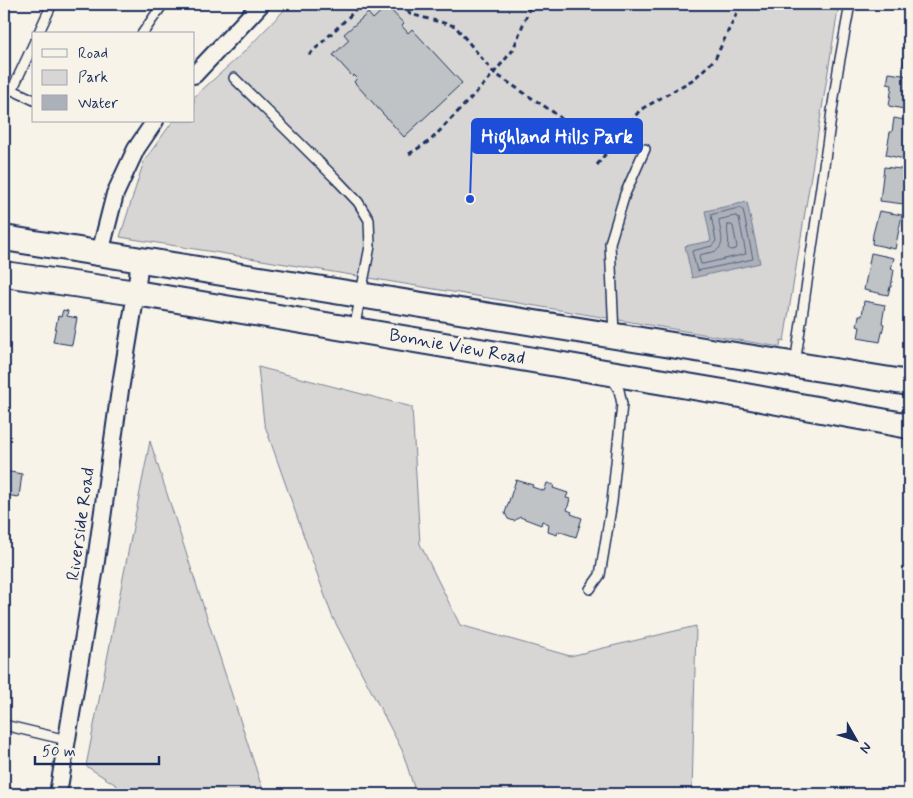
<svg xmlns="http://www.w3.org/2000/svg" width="913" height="798" font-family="Mynerve,sans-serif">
	<rect width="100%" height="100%" fill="#f7f3e8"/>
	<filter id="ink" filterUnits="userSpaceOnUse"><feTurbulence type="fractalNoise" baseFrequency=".02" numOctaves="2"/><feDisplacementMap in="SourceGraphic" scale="10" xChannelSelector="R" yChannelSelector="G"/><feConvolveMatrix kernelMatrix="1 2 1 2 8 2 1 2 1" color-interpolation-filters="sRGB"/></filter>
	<g filter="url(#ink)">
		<g fill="#d7d6d4" stroke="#798299">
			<polygon points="290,4 839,4 784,341 781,340 780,347 214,252 120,237 144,161 173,121 194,121 194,97 243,53"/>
			<polygon points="258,367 412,407 420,544 460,625 570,656 696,626 692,794 416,794 402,750 332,616 264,423"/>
			<polygon points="150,441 264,794 124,794 116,785 86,766"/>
		</g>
		<polygon fill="#acb0b9" stroke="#727c95" points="747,202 760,263 692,278 685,246 711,241 705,211"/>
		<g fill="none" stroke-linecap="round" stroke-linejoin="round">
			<g stroke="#556382" stroke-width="1">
				<polygon points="740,208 743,210 753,259 697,271 692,251 712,246 716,241 711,215"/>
				<path d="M736 216 739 218 746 254 703 264H701L699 257 700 255C705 253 711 253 716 251 727 244 719 230 719 220Z"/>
				<path d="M728 225H731L733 226 737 247 736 249 731 250 728 248C730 239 726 231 728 225Z"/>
			</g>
		</g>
		<g fill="#c0c3c5" stroke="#1b2f5e">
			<polygon points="387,6 404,24 402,26 408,33 412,29 462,83 404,137 354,82 357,78 354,75 353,77 333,55 349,40 344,34 368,13 373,19"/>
			<polygon points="909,29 909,66 903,65"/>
			<polygon points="889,73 909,76 909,110 889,106 892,85 887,84"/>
			<polygon points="894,118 909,121 909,160 886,155 890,132 892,132"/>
			<polygon points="884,167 909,170 907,198 904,198 904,204 880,201"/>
			<polygon points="879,211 902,215 895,249 872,244 873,234"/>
			<polygon points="871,253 894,258 891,269 894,270 891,287 890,287 888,295 864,290"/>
			<polygon points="864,301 885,305 882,323 884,324 880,342 858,338 860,327 857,326 859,316 862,316"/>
			<polygon points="63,310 68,311 67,316 77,318 72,345 53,342 58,316 61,317"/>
			<polygon points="4,471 22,474 19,497 4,495"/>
			<polygon points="516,480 533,485 532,487 544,491 547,483 554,485 553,488 568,493 566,498 570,499 567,510 572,512 571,514 582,518 576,537 558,531 557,535 548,532 549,524 542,521 541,525 520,517 514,521 508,519 505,513"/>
		</g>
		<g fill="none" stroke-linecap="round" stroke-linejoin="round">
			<defs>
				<g id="service">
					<polyline points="38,34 52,4"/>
					<polyline points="142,34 163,4"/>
					<polyline points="234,78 337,180 358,202 369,220 370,246 354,330"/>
					<polyline points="4,86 34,100"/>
					<polyline points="12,90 34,43"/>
					<polyline points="614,335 610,243 625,194 645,149"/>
					<polyline points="795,364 838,70 850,4"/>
					<polyline points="590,589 600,575 612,502 622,404 619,390 611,377"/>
					<polyline points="4,725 67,740"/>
				</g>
				<g id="minor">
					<polyline points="194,75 249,17 261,4"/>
					<polyline points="100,253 115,194 136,149 155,121"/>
					<polyline points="58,794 95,568 120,390 136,293 140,259"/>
				</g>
				<g id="secondary">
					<polyline points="4,238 909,383"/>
					<polyline points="4,274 136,293 729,393 909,426"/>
				</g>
			</defs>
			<use href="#service" stroke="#1b2f5e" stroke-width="12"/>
			<use href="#minor" stroke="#1b2f5e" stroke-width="20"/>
			<use href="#secondary" stroke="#1b2f5e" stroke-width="28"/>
			<g stroke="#1b2f5e" stroke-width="3" stroke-dasharray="5 4" stroke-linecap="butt">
				<polyline points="402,4 410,14 455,26 494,73 553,112 605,154"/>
				<polyline points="309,55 362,4"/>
				<polyline points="409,154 431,140 488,80 513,50 531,4"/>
				<polyline points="597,165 640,110 694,79 715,59 741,4"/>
			</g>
			<use href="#service" stroke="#f7f3e8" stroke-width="9"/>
			<use href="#minor" stroke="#f7f3e8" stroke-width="16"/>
			<use href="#secondary" stroke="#f7f3e8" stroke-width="24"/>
		</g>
	</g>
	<g text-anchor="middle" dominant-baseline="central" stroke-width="5" stroke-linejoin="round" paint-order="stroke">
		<g font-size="18" fill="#1b2f5e" stroke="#f7f3e8">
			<text transform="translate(457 347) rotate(10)">Bonnie View Road</text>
			<text transform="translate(81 524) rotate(-82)">Riverside Road</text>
		</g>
	</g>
	<path fill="none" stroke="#1d4ed8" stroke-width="2" d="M470 199L472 136"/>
	<circle fill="#1d4ed8" stroke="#f7f3e8" stroke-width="2" cx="470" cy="199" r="5"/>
	<rect fill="#1d4ed8" stroke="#1d4ed8" stroke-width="2" x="472" y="119" width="170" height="34" rx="5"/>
	<g font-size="19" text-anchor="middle" font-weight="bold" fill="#fff">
		<text x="557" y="143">Highland Hills Park</text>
	</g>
	<rect width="913" height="798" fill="none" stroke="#f7f3e8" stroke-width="20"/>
	<rect x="10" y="10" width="893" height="778" fill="none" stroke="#1b2f5e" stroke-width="2" filter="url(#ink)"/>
	<rect x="32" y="32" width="162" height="90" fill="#f7f3e8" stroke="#9fa5b1"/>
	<rect x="42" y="49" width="25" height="8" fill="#f7f3e8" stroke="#9fa5b1"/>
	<text x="78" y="58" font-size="15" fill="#1b2f5e">Road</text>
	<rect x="42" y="70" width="25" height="15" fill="#d7d6d4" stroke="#9fa5b1"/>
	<text x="78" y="82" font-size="15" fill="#1b2f5e">Park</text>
	<rect x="42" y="95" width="25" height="15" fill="#acb0b9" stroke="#9fa5b1"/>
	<text x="78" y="108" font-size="15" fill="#1b2f5e">Water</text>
	<g transform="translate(856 740) rotate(129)" stroke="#f7f3e8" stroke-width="4" paint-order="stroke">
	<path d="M0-4L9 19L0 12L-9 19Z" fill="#1b2f5e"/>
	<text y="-8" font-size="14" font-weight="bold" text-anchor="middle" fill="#1b2f5e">N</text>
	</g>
	<path d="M35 756v8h124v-8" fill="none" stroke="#1b2f5e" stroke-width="2.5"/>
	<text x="42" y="756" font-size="15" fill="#1b2f5e" stroke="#f7f3e8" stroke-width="4" paint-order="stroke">50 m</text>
</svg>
